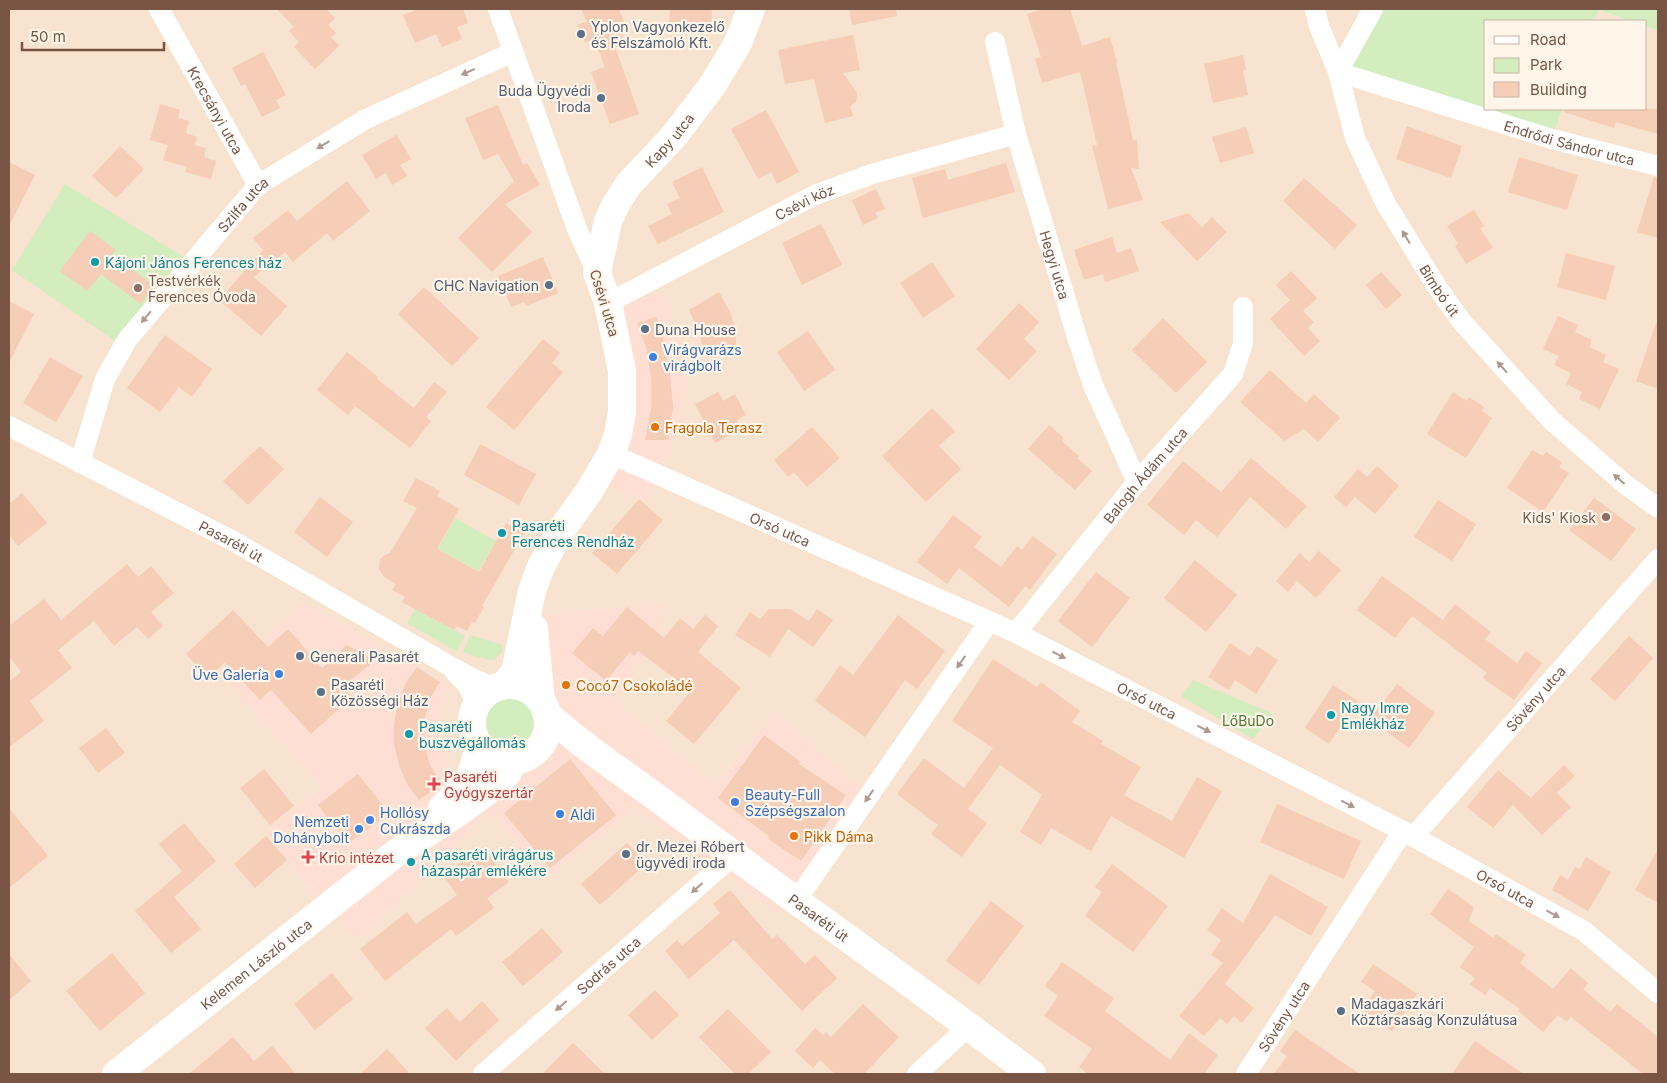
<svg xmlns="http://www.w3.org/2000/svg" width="1667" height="1083" font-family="Inter,sans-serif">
	<rect width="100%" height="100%" fill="#fef2e1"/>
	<g fill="#f7e3cf">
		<polygon points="9,9 1373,9 1338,71 1552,138 1562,109 1646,109 1646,26 1658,31 1658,1074 9,1074"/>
		<polygon points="1598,10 1631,21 1594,21"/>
	</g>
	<g fill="#ffdfd4">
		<polygon points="663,293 678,332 686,377 682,414 668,454 646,502 587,474 603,437 609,402 606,356 594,312"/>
		<polygon points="304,603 451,685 439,709 437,736 446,765 470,805 537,759 576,727 556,707 542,673 541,648 544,615 661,603 660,635 612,698 714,785 776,713 864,791 777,914 635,807 546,879 488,811 452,851 357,939 297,873 267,831 323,788 221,675"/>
	</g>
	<g fill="#d3edbe">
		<polygon points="1373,9 1658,9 1658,31 1646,26 1646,21 1631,21 1599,10 1594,21 1486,21 1486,109 1562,109 1552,139 1338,72"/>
		<polygon points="65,184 184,257 117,342 12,270"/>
		<polygon points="455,518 496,541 478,571 438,549"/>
		<polygon points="415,609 465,636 456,651 407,623"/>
		<polygon points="470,635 503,645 502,652 494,660 485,659 463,652"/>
		<polygon points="1193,680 1273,714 1253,739 1181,696"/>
		<circle cx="510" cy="723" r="28"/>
	</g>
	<g fill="#f6cdb6">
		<polygon points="277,9 326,9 335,18 328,25 336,33 331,37 339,46 315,69 294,47 299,42 289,31 294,27"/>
		<polygon points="419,9 463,9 468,23 457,27 462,39 442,47 436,34 415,43 403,15"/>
		<polygon points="581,9 619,9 624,22 618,24 624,40 614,44 639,114 610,124 591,72 605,67 594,39 585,43 577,25 587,22"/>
		<polygon points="670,9 712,9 711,27 669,23"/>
		<polygon points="849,9 896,9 897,16 852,25"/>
		<polygon points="1043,9 1070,9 1082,46 1110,37 1117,62 1116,62 1133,140 1137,140 1139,169 1131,168 1143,200 1108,209 1092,146 1097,145 1080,72 1042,83 1035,59 1041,57 1027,14"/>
		<polygon points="853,35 860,70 843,73 857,93 856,102 850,106 853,116 825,123 814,79 785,84 778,50"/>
		<polygon points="263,52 286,95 276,100 280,108 262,117 245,84 241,86 232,68"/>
		<polygon points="1243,55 1246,69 1243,71 1248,95 1213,103 1204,64"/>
		<polygon points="160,104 180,110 178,118 189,121 186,133 197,137 195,145 206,148 204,157 216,161 211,179 185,172 187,167 163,160 168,145 150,140"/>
		<polygon points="498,105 523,165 527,163 540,185 505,204 532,232 492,272 458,238 514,181 498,154 483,160 465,118"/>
		<polygon points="1565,109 1658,109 1658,134 1616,122 1614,128 1564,112"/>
		<polygon points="766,110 799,172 777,184 771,172 758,179 731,129"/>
		<polygon points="1407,126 1462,146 1451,178 1396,159"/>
		<polygon points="1246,127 1254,153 1220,163 1212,137"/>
		<polygon points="397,135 411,159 400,165 407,176 392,185 386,173 376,179 362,155"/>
		<polygon points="120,146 144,169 116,198 92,176"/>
		<polygon points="1519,157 1578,175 1567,210 1508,192"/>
		<polygon points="9,162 35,175 9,226"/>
		<polygon points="1006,163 1015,192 923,218 912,178 945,169 948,180"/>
		<polygon points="702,167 724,212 658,244 648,226 672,214 667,204 680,198 672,182"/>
		<polygon points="1654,177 1658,178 1658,238 1637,232"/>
		<polygon points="1304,178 1357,225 1335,249 1283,201"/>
		<polygon points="347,181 370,211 333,241 327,233 293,262 285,252 254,277 287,306 261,336 219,300 263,250 253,238 288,210 297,221"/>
		<polygon points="876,189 885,209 875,213 878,218 863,225 852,200"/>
		<polygon points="1474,210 1484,226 1480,228 1493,248 1466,264 1455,246 1458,244 1447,226"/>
		<polygon points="1188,213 1202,227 1212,217 1227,232 1197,261 1160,222"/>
		<polygon points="821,224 842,265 802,285 782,243"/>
		<polygon points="90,231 116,250 112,254 154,286 141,304 101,274 87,291 60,271"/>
		<polygon points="1112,237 1117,253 1131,248 1139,271 1105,282 1103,274 1084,280 1074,250"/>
		<polygon points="1566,253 1615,266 1606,300 1557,287"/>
		<polygon points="543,257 558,293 526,306 524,302 511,307 498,276"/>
		<polygon points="932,262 955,296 923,318 900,283"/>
		<polygon points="1291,271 1317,298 1303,311 1314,322 1308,328 1320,341 1304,356 1270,319 1290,300 1276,285"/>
		<polygon points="1381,272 1402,295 1386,309 1366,285"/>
		<polygon points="424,287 479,338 452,366 398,314"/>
		<polygon points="719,292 730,312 736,330 736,345 702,346 700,334 689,310"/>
		<polygon points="9,301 34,314 9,363"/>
		<polygon points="1019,303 1039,322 1024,339 1037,351 1009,380 976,349"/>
		<polygon points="1558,316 1578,325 1575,332 1591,340 1590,347 1606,355 1603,362 1619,369 1600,409 1579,399 1582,392 1566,384 1571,373 1554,365 1559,356 1543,349"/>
		<polygon points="656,317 665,345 670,375 673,407 668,440 645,440 651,409 651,380 647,350 637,323"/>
		<polygon points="1163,318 1207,362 1176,393 1132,350"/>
		<polygon points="1656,323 1658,323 1658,389 1636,381"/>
		<polygon points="808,331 835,370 804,391 777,352"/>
		<polygon points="165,335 212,369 192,397 179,387 160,412 127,388"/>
		<polygon points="543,339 560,353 552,363 563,372 514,430 486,407"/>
		<polygon points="347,352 378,377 377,379 414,408 434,382 447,392 426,417 431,421 410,448 355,406 348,415 317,390"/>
		<polygon points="50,357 83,376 56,422 23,403"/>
		<polygon points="1270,370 1306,403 1314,394 1340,418 1318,442 1304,429 1284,441 1240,402"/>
		<polygon points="718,392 723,401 735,394 746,415 737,420 742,429 715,443 695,404"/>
		<polygon points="1453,392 1467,401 1469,397 1484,407 1482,411 1492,418 1466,458 1427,434"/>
		<polygon points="932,408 955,431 939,446 961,469 926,502 882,456"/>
		<polygon points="1049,425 1064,438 1062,441 1079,456 1077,458 1092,471 1075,490 1028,449"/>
		<polygon points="812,427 840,458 807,487 794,472 788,477 774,460"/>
		<polygon points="480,444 536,474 519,505 464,475"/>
		<polygon points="260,446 284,469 248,505 223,481"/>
		<polygon points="1532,450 1543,456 1546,452 1562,462 1559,467 1569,473 1543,512 1507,488"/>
		<polygon points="1251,458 1307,506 1286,529 1250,497 1217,537 1196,520 1184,535 1147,505 1183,461 1221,492"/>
		<polygon points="1377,466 1399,486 1375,514 1355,497 1346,507 1334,497 1358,469 1367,477"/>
		<polygon points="416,478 440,491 437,496 459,509 437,549 479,572 506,523 524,533 482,606 484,607 475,623 472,622 467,631 457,626 454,630 402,602 405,597 392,590 396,584 384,577 379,569 380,559 385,555 390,553 417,508 403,501"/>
		<polygon points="22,493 47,523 18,546 9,535 9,504"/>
		<polygon points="320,497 353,522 327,557 294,532"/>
		<polygon points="1594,498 1636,529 1611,561 1569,530"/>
		<polygon points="639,499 663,520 617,574 592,553"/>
		<polygon points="1438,500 1476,524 1452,561 1414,537"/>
		<polygon points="953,515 982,537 974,547 1001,567 1017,546 1022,550 1033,536 1057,554 1030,590 1025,586 1009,607 959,568 947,584 917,562"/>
		<polygon points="1319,551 1341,570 1316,598 1297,581 1288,592 1276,581 1300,553 1309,562"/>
		<polygon points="1195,560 1237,595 1206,632 1164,598"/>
		<polygon points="127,564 138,577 151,566 174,593 151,612 163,626 148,639 137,627 114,646 94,621 58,650 72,668 30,701 44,721 9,747 9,682 21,672 9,656 9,626 44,599 61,620"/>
		<polygon points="1096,572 1130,598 1092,647 1058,621"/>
		<polygon points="1382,576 1443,620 1455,604 1491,632 1485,639 1517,663 1526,651 1542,663 1514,700 1483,678 1487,673 1412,616 1395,638 1357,610"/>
		<polygon points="627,607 664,638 680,618 693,629 705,615 718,626 698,652 741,688 694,744 666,721 691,691 638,651 634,656 630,652 606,681 572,653 593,628 603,636"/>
		<polygon points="769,609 790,609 809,621 817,609 833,620 813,647 788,629 770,657 735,635 750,612 760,619"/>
		<polygon points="233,610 268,647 288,629 322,668 347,645 375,660 343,687 352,697 311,734 271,690 260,700 225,662 208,678 186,654"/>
		<polygon points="898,615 945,651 917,689 905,680 865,737 815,701 840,665 853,675"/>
		<polygon points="1629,636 1653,658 1615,701 1590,679"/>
		<polygon points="1230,643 1250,656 1257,646 1278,660 1256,694 1235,680 1229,690 1208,677"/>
		<polygon points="993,659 1037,687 1041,682 1080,711 1072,722 1103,741 1101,744 1141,767 1124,795 1172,821 1197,777 1222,791 1184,858 1111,816 1091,851 1051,828 1041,845 1020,832 1042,795 1000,765 968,809 987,823 962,857 931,834 938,825 897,794 924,758 964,788 993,748 952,721"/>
		<polygon points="417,667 440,682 429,700 424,722 424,744 430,765 442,784 419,800 407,784 399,765 394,744 394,724 398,703 405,684"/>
		<polygon points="1397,684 1435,713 1409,748 1370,719"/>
		<polygon points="1333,685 1358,701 1329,744 1305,728"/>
		<polygon points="106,728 125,753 98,773 79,748"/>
		<polygon points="764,735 801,762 799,764 846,795 801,861 768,839 769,836 718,798"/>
		<polygon points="570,759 616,815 550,868 504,813"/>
		<polygon points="1564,765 1575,776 1557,793 1571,807 1542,835 1513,805 1493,828 1467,807 1498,770 1531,798"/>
		<polygon points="264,769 294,806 270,825 240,788"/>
		<polygon points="358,774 389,813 348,844 318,805"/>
		<polygon points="1277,804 1361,841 1344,879 1260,842"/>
		<polygon points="9,808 48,856 9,888"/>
		<polygon points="184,823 216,861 174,897 201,929 171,953 135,911 182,871 159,844"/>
		<polygon points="266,836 287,860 255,888 234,864"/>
		<polygon points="627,843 646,864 600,905 581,884"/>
		<polygon points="483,847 509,882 487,898 494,908 456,936 451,929 385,981 360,949 407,912 416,924 457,895 443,875"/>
		<polygon points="1658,849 1658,903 1635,890"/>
		<polygon points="1586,857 1611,872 1588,911 1552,890 1560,875 1568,880 1575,867 1580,869"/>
		<polygon points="1112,864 1168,906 1133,952 1085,916 1102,892 1095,887"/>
		<polygon points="1270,874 1328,907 1311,936 1275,915 1225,984 1254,1008 1242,1023 1234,1016 1227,1024 1220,1018 1204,1036 1179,1016 1223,963 1211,955 1221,940 1207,930 1222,908 1243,923"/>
		<polygon points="1448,889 1474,907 1469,921 1493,938 1496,934 1526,955 1520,963 1553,989 1571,968 1588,983 1583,989 1610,1012 1617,1004 1658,1037 1658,1074 1643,1074 1571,1017 1567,1022 1558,1015 1543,1032 1518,1011 1520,1009 1490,988 1485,995 1470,984 1475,978 1460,967 1474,947 1430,914"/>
		<polygon points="730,890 772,939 777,935 805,964 815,955 837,978 802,1011 734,940 689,979 665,951 677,940 682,946 720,913 713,904"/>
		<polygon points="991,901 1024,926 979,985 946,961"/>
		<polygon points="542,928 563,952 523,986 502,962"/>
		<polygon points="112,953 145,993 100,1031 66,991"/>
		<polygon points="9,954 31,981 9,1000"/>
		<polygon points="1062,962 1114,998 1105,1011 1170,1060 1189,1033 1218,1055 1204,1074 1088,1074 1079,1067 1092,1049 1044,1016 1058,996 1045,986"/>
		<polygon points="1373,964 1417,994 1392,1031 1361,1011 1375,991 1361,982"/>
		<polygon points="332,973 353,999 315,1030 294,1004"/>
		<polygon points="655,990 679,1015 652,1040 628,1015"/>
		<polygon points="482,1001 499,1020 456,1061 425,1028 447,1008 460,1022"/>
		<polygon points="863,1004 899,1037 864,1074 835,1074 820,1060 813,1068 795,1051 815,1028 823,1035 826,1032 831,1037"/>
		<polygon points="728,1009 771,1052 748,1074 735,1074 699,1037"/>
		<polygon points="1295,1030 1360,1074 1274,1074 1287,1056 1280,1051"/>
		<polygon points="233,1037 254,1061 272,1046 296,1074 189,1074"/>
		<polygon points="1475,1041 1524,1074 1452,1074"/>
		<polygon points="573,1043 605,1074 542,1074"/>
		<polygon points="387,1049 410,1074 360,1074"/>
	</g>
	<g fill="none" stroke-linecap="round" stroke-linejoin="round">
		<g stroke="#fff" stroke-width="20">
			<path id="s1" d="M159 9 258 185"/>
			<polyline points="498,9 577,229 597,273"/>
			<path id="s2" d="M1315 9 1319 26 1338 72 1355 138 1386 204 1437 287 1462 322 1552 421 1626 485 1658 508"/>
			<path id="s3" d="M995 42 1016 134 1077 337 1093 385 1137 482"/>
			<path id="s4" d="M1338 72 1552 139 1658 166"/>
			<polyline points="1338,72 1373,9"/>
			<path id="s5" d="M608 303 815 195 872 174 1016 134"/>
			<path id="s6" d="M9 426 235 542 448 665 474 679 494 687"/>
			<path id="s7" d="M611 454 1016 633 1403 831 1584 931 1658 993"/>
			<path id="s8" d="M80 463 105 379 127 340 258 185 366 119 513 52"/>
			<path id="s9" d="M1016 633 1137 482 1233 374 1243 343V307"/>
			<polyline points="455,672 468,686 476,704"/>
			<path id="s10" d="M1413 837 1658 559"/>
			<polyline points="796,901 989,622"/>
			<path id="s11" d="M483 1074 733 856"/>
			<polyline points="917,1074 969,1026"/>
			<path id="s12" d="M1246 1074 1403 831"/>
		</g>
		<g stroke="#fff" stroke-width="28">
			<polyline points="534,628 541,701"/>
			<path id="s13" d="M504 685 515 672 532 591 540 569 557 536 588 493 611 454 618 434 622 412V371L608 303 597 273 608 221 615 206 628 185 674 136 712 86 738 43 751 9"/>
			<circle cx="510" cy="723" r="38"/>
			<path id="s14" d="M546 713C585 749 630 777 672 809 791 899 914 984 1032 1074"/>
			<path d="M442 808C467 783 473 781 478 745"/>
			<path id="s15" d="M116 1074 395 854 463 809 500 782 508 772 511 761"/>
		</g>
	</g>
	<defs><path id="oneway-solid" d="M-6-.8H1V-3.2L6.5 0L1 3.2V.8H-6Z" transform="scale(1.25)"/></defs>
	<g fill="#ae998f">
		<use href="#oneway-solid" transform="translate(468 72) rotate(156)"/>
		<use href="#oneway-solid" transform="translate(323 145) rotate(149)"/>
		<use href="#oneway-solid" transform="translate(1406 237) rotate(-121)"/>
		<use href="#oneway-solid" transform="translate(146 317) rotate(130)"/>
		<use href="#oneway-solid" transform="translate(1502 367) rotate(-132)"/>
		<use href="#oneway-solid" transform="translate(1619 479) rotate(-139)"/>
		<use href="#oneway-solid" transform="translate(1059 655) rotate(27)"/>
		<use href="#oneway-solid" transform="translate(961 662) rotate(125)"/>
		<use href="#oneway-solid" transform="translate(1204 729) rotate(27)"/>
		<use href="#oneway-solid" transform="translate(869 796) rotate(125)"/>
		<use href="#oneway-solid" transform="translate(1348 804) rotate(27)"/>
		<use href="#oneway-solid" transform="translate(697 888) rotate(139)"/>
		<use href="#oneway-solid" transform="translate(1553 914) rotate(29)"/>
		<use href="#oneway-solid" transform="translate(561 1006) rotate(139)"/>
	</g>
	<g fill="#5c6f8a" stroke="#fff5e9" stroke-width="2">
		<circle cx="581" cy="34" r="5"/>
		<circle cx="601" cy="98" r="5"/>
		<circle cx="549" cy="285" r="5"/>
		<circle cx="645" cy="329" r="5"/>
		<circle cx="300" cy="656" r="5"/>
		<circle cx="321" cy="692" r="5"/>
		<circle cx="626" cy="854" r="5"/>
		<circle cx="1341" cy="1011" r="5"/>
	</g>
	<g fill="#0f9aa8" stroke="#fff5e9" stroke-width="2">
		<circle cx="95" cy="262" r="5"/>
		<circle cx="502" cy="533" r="5"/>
		<circle cx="1331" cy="715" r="5"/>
		<circle cx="409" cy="734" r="5"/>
		<circle cx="411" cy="862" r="5"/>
	</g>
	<g fill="#8d6e63" stroke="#fff5e9" stroke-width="2">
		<circle cx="138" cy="288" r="5"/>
		<circle cx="1606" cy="517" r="5"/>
	</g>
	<g fill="#3f7fe0" stroke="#fff5e9" stroke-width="2">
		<circle cx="653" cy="357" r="5"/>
		<circle cx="279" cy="674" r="5"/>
		<circle cx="735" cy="802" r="5"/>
		<circle cx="560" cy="814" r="5"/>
		<circle cx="370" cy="820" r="5"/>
		<circle cx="359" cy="829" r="5"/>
	</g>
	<g fill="#e8710a" stroke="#fff5e9" stroke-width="2">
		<circle cx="655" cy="427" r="5"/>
		<circle cx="566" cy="685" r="5"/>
		<circle cx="794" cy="836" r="5"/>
	</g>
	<g fill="#e0444e" stroke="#fff5e9" stroke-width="2">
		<path d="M431.5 776.5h5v5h5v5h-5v5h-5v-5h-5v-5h5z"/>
		<path d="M305.5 849.5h5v5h5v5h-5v5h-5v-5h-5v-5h5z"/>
	</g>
	<g text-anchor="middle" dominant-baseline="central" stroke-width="4.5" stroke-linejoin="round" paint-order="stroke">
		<g font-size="14" fill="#4e5e75" stroke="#fff5e9" text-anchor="start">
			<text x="591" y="26">Yplon Vagyonkezelő<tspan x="591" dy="16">és Felszámoló Kft.</tspan></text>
			<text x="591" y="90" text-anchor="end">Buda Ügyvédi<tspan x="591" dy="16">Iroda</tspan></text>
			<text x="539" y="285" text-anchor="end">CHC Navigation</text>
			<text x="655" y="329">Duna House</text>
			<text x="310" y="656">Generali Pasarét</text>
			<text x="331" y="684">Pasaréti<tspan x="331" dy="16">Közösségi Ház</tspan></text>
			<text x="636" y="846">dr. Mezei Róbert<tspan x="636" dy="16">ügyvédi iroda</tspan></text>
			<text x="1351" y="1003">Madagaszkári<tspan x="1351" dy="16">Köztársaság Konzulátusa</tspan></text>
		</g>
		<g font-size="14" fill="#785545" stroke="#fff5e9">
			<text stroke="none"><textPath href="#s1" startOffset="116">Krecsányi utca</textPath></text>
			<text stroke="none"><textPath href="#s13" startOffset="600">Kapy utca</textPath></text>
			<text stroke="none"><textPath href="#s4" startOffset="242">Endrődi Sándor utca</textPath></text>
			<text stroke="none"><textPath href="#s5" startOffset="221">Csévi köz</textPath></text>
			<text stroke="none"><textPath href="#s8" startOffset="311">Szilfa utca</textPath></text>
			<text stroke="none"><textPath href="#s3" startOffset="231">Hegyi utca</textPath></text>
			<text stroke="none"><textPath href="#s2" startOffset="310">Bimbó út</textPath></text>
			<text transform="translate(605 303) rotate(73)">Csévi utca</text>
			<text stroke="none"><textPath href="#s9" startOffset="204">Balogh Ádám utca</textPath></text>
			<text stroke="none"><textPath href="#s7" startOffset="185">Orsó utca</textPath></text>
			<text stroke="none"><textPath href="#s6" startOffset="250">Pasaréti út</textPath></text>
			<text stroke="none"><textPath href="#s10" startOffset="185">Sövény utca</textPath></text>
			<text stroke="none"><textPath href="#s7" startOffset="590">Orsó utca</textPath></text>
			<text stroke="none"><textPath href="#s7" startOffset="995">Orsó utca</textPath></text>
			<text stroke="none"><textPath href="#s14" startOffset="341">Pasaréti út</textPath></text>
			<text stroke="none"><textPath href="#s15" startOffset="178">Kelemen László utca</textPath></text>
			<text stroke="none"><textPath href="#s11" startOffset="166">Sodrás utca</textPath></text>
			<text stroke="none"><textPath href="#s12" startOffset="69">Sövény utca</textPath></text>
		</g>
		<g font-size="14" fill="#0d838f" stroke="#fff5e9" text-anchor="start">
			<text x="105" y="262">Kájoni János Ferences ház</text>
			<text x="512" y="525">Pasaréti<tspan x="512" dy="16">Ferences Rendház</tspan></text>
			<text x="1341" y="707">Nagy Imre<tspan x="1341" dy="16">Emlékház</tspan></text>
			<text x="419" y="726">Pasaréti<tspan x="419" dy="16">buszvégállomás</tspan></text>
			<text x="421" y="854">A pasaréti virágárus<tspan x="421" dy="16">házaspár emlékére</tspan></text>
		</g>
		<g font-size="14" fill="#785e54" stroke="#fff5e9" text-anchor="start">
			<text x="148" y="280">Testvérkék<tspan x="148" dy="16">Ferences Óvoda</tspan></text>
			<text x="1596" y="517" text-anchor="end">Kids' Kiosk</text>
		</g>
		<g font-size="14" fill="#366cbe" stroke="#fff5e9" text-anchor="start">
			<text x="663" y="349">Virágvarázs<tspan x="663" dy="16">virágbolt</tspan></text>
			<text x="269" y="674" text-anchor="end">Üve Galería</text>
			<text x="745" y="794">Beauty-Full<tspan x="745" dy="16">Szépségszalon</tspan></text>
			<text x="380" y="812">Hollósy<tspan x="380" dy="16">Cukrászda</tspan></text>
			<text x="570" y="814">Aldi</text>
			<text x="349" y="821" text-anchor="end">Nemzeti<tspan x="349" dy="16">Dohánybolt</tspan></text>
		</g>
		<g font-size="14" fill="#c56008" stroke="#fff5e9" text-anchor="start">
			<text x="665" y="427">Fragola Terasz</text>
			<text x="576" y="685">Cocó7 Csokoládé</text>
			<text x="804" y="836">Pikk Dáma</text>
		</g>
		<g font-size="14" fill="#4f793a" stroke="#fff5e9">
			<text x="1248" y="720">LőBuDo</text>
		</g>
		<g font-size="14" fill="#be3a42" stroke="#fff5e9" text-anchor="start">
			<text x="444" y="776">Pasaréti<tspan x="444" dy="16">Gyógyszertár</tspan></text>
			<text x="319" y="857">Krio intézet</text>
		</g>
	</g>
	<rect width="1667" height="1083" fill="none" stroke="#785545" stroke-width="20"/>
	<rect x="1484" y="20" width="162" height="90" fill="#fff5e9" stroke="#c9b5a7"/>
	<rect x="1494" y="36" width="25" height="8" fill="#ffffff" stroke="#c9b5a7"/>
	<text x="1530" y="45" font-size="15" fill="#785545">Road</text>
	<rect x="1494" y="58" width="25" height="15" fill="#d3edbe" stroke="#c9b5a7"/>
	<text x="1530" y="70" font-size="15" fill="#785545">Park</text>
	<rect x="1494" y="82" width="25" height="15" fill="#f6cdb6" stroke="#c9b5a7"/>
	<text x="1530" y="95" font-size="15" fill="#785545">Building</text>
	<path d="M22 42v8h142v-8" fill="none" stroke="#785545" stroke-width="2.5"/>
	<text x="30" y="42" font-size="15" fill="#785545" stroke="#fff5e9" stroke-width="4" paint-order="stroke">50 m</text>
</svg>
